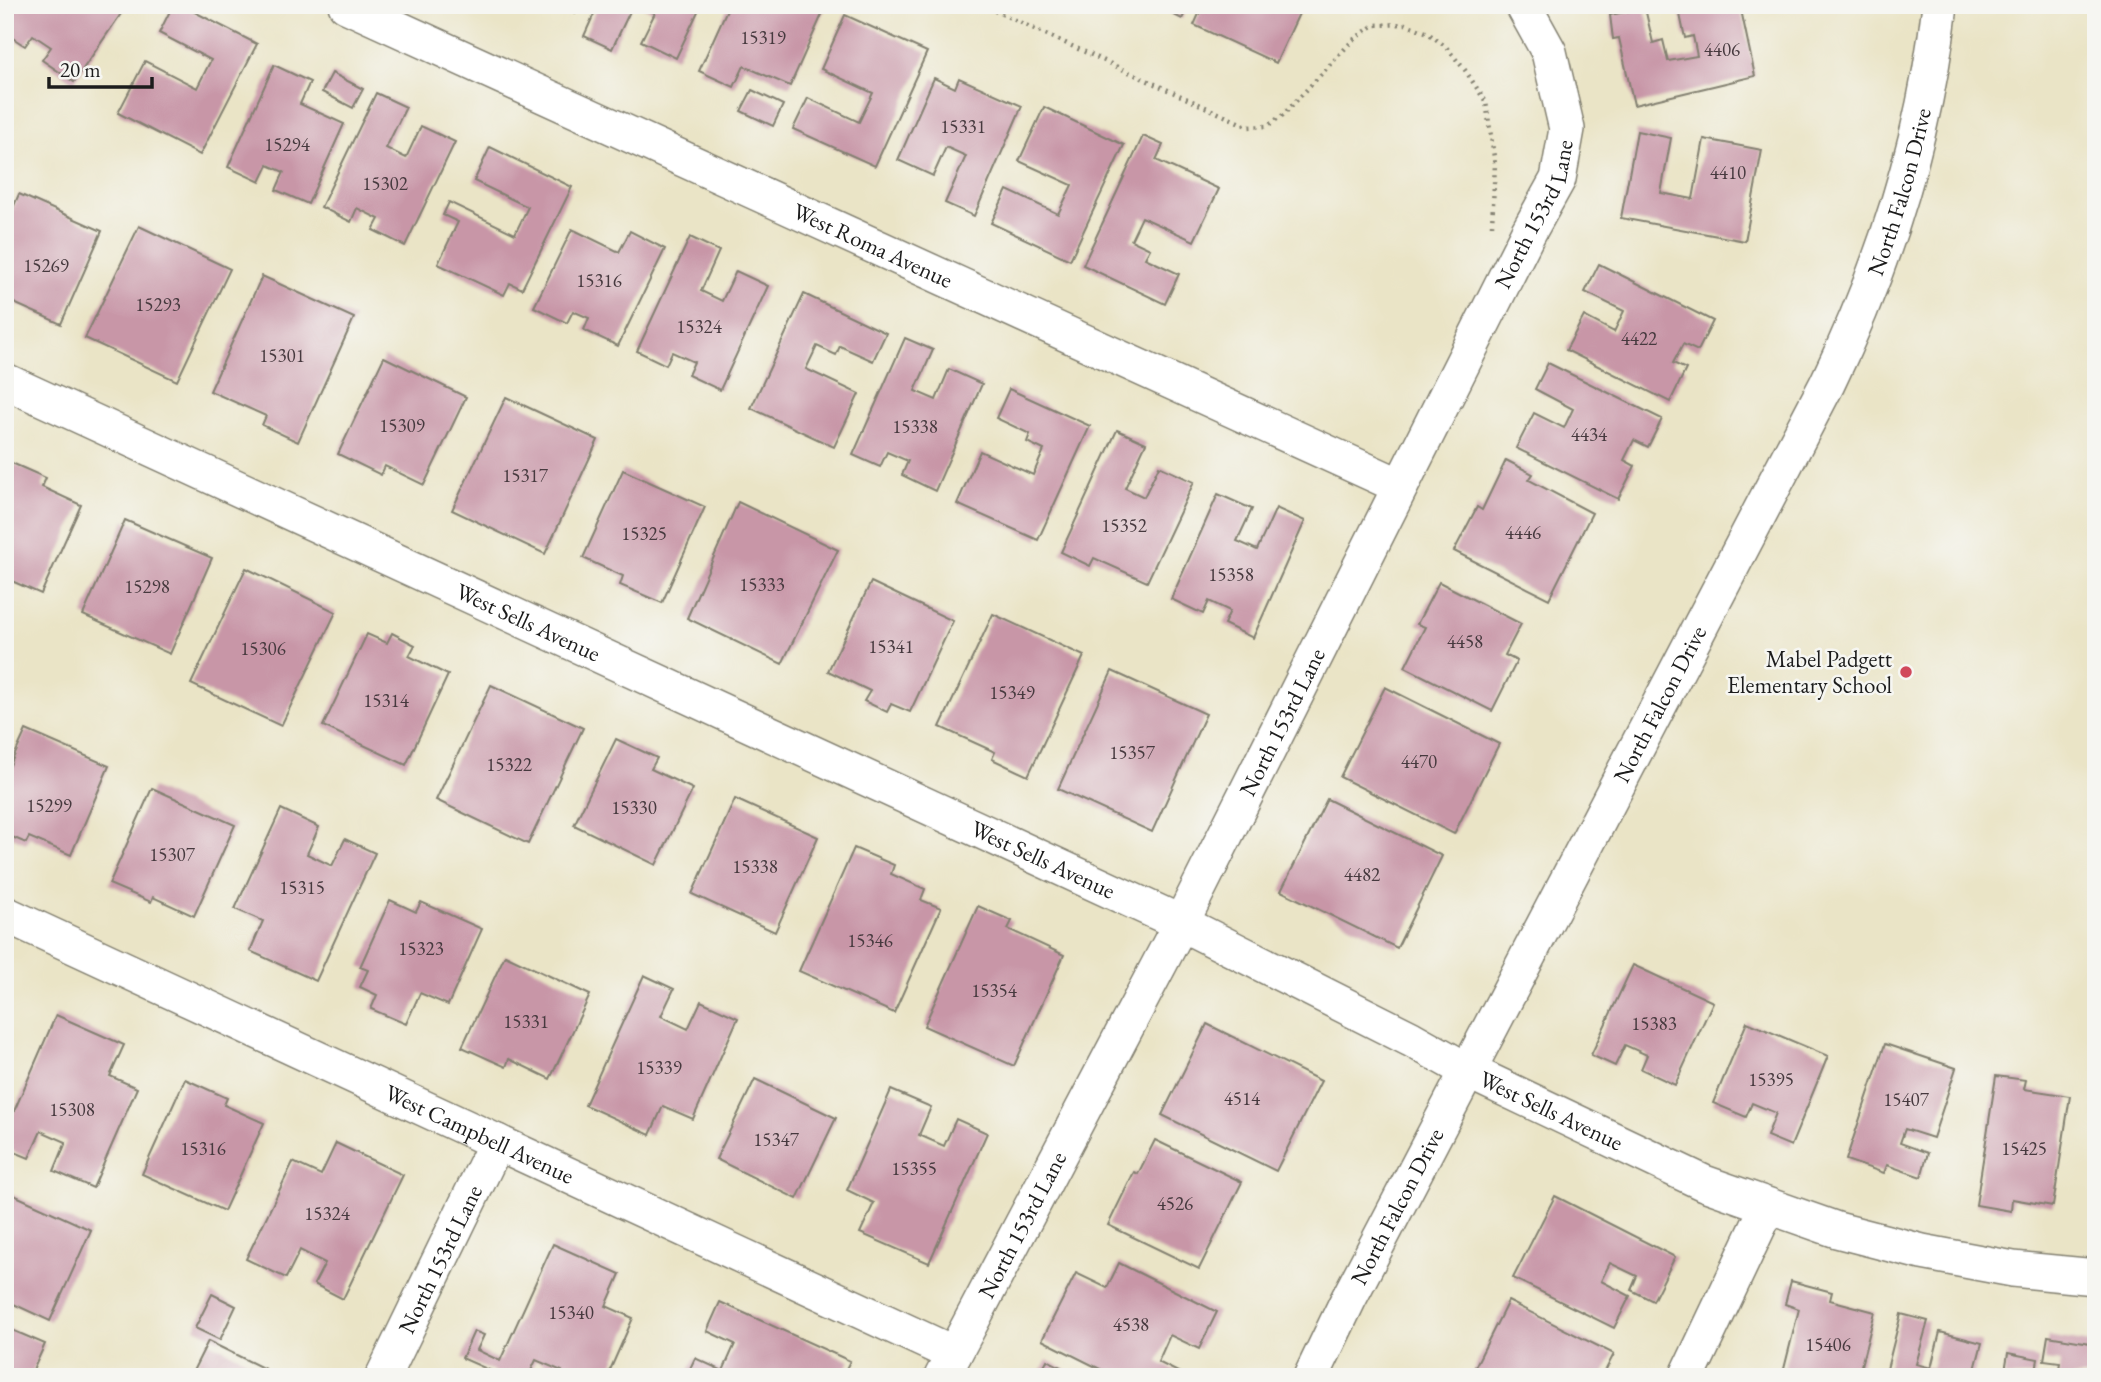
<svg xmlns="http://www.w3.org/2000/svg" width="2101" height="1382" font-family="'EB Garamond',serif">
	<rect width="100%" height="100%" fill="#f6f6f2"/>
	<filter id="ink" filterUnits="userSpaceOnUse"><feTurbulence type="fractalNoise" baseFrequency=".0143" numOctaves="2"/><feDisplacementMap in="SourceGraphic" scale="14" xChannelSelector="R" yChannelSelector="G"/><feConvolveMatrix kernelMatrix="1 2 1 2 8 2 1 2 1" color-interpolation-filters="sRGB"/></filter>
	<filter id="wash" filterUnits="userSpaceOnUse"><feTurbulence type="fractalNoise" baseFrequency=".00686" numOctaves="4" result="noise"/><feDisplacementMap in="SourceGraphic" scale="28" xChannelSelector="R" yChannelSelector="G"/><feGaussianBlur stdDeviation="1.57" result="paint"/><feColorMatrix in="noise" values="0 0 0 0 0 0 0 0 0 0 0 0 0 0 0 0 0 1.4 0 .05"/><feComposite in="paint" operator="in"/></filter>
	<g filter="url(#wash)">
		<rect width="100%" height="100%" fill="#eae4c6"/>
		<g id="blocks">
			<g fill="#c896a7">
				<polygon points="15,5 127,5 74,82 42,60 51,47 33,35 25,46 5,33 5,19"/>
				<polygon points="173,5 181,5 257,44 200,155 118,113 145,61 197,88 211,60 159,33"/>
				<polygon points="559,5 580,5 576,13"/>
				<polygon points="598,5 633,5 612,49 584,36"/>
				<polygon points="639,5 701,5 676,58 641,41 655,13"/>
				<polygon points="729,5 820,5 825,8 790,86 744,66 734,87 699,71"/>
				<polygon points="1154,5 1189,5 1182,19"/>
				<polygon points="1203,5 1303,5 1276,63 1194,25"/>
				<polygon points="1678,5 1740,5 1755,76 1634,105 1619,38 1613,39 1610,15 1645,8 1653,43 1663,40 1668,61 1697,56 1693,36 1685,38"/>
				<polygon points="845,15 927,52 875,166 793,129 808,98 859,122 873,93 821,69"/>
				<polygon points="274,65 310,82 300,104 344,124 308,204 276,190 284,172 268,165 260,182 228,167"/>
				<polygon points="332,73 363,89 353,108 322,92"/>
				<polygon points="934,78 955,88 959,78 1022,106 974,216 945,203 966,156 946,147 933,176 898,160"/>
				<polygon points="752,90 783,105 773,126 741,111"/>
				<polygon points="376,93 406,107 386,148 406,158 421,126 455,142 405,246 373,230 379,219 357,208 351,222 321,207"/>
				<polygon points="1044,107 1124,145 1070,260 991,223 1007,190 1058,214 1072,185 1019,161"/>
				<polygon points="1637,131 1671,138 1661,193 1693,199 1704,139 1762,150 1745,241 1621,218"/>
				<polygon points="1143,136 1163,145 1156,160 1219,189 1194,241 1142,217 1131,240 1150,249 1145,258 1179,274 1165,304 1083,265"/>
				<polygon points="490,147 572,187 522,289 510,283 504,295 438,264 458,222 443,215 449,202 515,234 528,207 474,181"/>
				<polygon points="19,194 102,231 61,324 5,299 5,226"/>
				<polygon points="139,226 230,269 177,381 85,338"/>
				<polygon points="572,229 619,252 630,231 665,249 618,346 584,330 589,318 573,311 567,323 534,307"/>
				<polygon points="690,237 719,251 701,291 722,301 736,271 768,286 720,390 688,375 694,362 672,352 666,365 637,351"/>
				<polygon points="1599,264 1713,321 1698,351 1683,344 1673,363 1686,369 1670,402 1566,350 1584,316 1614,332 1624,311 1585,292"/>
				<polygon points="262,276 354,318 298,442 262,425 266,416 210,391"/>
				<polygon points="804,294 886,333 873,361 840,346 836,355 817,346 806,369 859,394 834,447 751,408"/>
				<polygon points="905,338 933,350 915,391 936,400 949,369 982,384 935,491 902,475 908,461 887,452 880,467 853,455"/>
				<polygon points="384,357 466,397 424,485 385,466 381,475 338,454"/>
				<polygon points="1548,363 1662,419 1648,447 1634,440 1624,460 1635,466 1618,499 1516,448 1534,413 1564,428 1573,409 1535,389"/>
				<polygon points="1009,389 1090,426 1038,540 957,504 980,451 1033,475 1044,450 1027,442 1030,434 996,418"/>
				<polygon points="506,397 598,440 545,554 452,510"/>
				<polygon points="1117,430 1146,443 1125,488 1144,497 1159,466 1194,482 1147,582 1094,558 1090,566 1061,552"/>
				<polygon points="5,460 46,478 42,487 81,505 41,594 5,578"/>
				<polygon points="1506,460 1533,474 1529,480 1592,513 1549,599 1454,551 1477,507 1482,510"/>
				<polygon points="623,470 705,507 662,603 620,585 623,576 583,558"/>
				<polygon points="1218,494 1252,509 1237,541 1257,550 1276,508 1305,521 1253,638 1224,624 1230,611 1209,601 1203,614 1171,599"/>
				<polygon points="738,502 838,550 782,664 687,618"/>
				<polygon points="125,520 212,558 170,654 83,615"/>
				<polygon points="246,568 336,612 281,726 191,684"/>
				<polygon points="2091,574 2096,574 2096,604 2094,604"/>
				<polygon points="871,582 953,621 910,712 891,704 887,712 864,701 870,691 828,671"/>
				<polygon points="1439,582 1521,624 1505,655 1517,661 1492,711 1405,667 1425,627 1417,624"/>
				<polygon points="993,614 1084,656 1028,776 992,759 995,752 940,727"/>
				<polygon points="392,633 415,645 409,656 448,675 406,765 323,726 367,634 387,643"/>
				<polygon points="1112,671 1206,714 1152,832 1058,789"/>
				<polygon points="491,685 583,728 528,844 436,800"/>
				<polygon points="1385,687 1499,744 1454,834 1340,777"/>
				<polygon points="26,730 109,766 71,855 29,837 26,843 5,834 5,776"/>
				<polygon points="616,739 657,758 651,769 693,789 656,865 574,825"/>
				<polygon points="152,788 235,825 194,916 153,897 151,902 109,884"/>
				<polygon points="735,799 818,837 775,932 692,894"/>
				<polygon points="1327,799 1442,856 1397,948 1281,891"/>
				<polygon points="281,809 319,827 307,854 332,866 345,839 375,853 316,981 250,951 263,921 235,909"/>
				<polygon points="854,848 894,865 891,874 925,889 921,900 941,908 894,1013 799,971"/>
				<polygon points="390,900 416,912 421,902 482,929 448,1005 420,993 406,1024 371,1009 377,995 360,987 368,970 360,967"/>
				<polygon points="978,906 1012,921 1008,929 1064,955 1014,1066 924,1026"/>
				<polygon points="505,955 590,995 550,1079 509,1059 506,1067 462,1047"/>
				<polygon points="1633,965 1713,1002 1675,1085 1641,1069 1647,1055 1625,1045 1615,1066 1591,1055"/>
				<polygon points="644,975 674,989 661,1016 688,1029 701,1001 738,1018 693,1119 663,1106 650,1135 585,1105"/>
				<polygon points="56,1015 124,1045 110,1076 137,1088 93,1188 54,1171 66,1142 41,1131 29,1158 5,1148 5,1132"/>
				<polygon points="1747,1022 1828,1056 1791,1146 1767,1136 1776,1113 1752,1103 1746,1117 1713,1103"/>
				<polygon points="1207,1024 1321,1081 1276,1171 1162,1115"/>
				<polygon points="1885,1044 1956,1068 1933,1138 1905,1129 1900,1143 1928,1153 1921,1177 1887,1165 1884,1173 1846,1160"/>
				<polygon points="1996,1076 2026,1080 2024,1089 2070,1096 2053,1206 2012,1199 2011,1211 1976,1205"/>
				<polygon points="185,1079 227,1098 224,1105 264,1123 224,1211 142,1174"/>
				<polygon points="755,1079 836,1118 797,1199 716,1159"/>
				<polygon points="891,1090 931,1107 919,1135 944,1146 956,1119 987,1133 929,1263 860,1233 874,1203 847,1190"/>
				<polygon points="1155,1140 1242,1182 1199,1269 1108,1225 1134,1172 1138,1174"/>
				<polygon points="336,1143 403,1175 343,1299 314,1284 325,1263 300,1250 286,1278 246,1259 293,1162 321,1175"/>
				<polygon points="5,1191 91,1230 50,1321 5,1300"/>
				<polygon points="1555,1196 1675,1257 1653,1301 1631,1290 1637,1276 1610,1263 1601,1281 1630,1296 1614,1328 1513,1278"/>
				<polygon points="553,1244 620,1274 606,1306 633,1318 607,1377 560,1377 562,1371 536,1360 528,1377 505,1377 462,1358 474,1331 484,1335 477,1350 500,1361"/>
				<polygon points="1119,1263 1217,1312 1199,1349 1170,1335 1158,1362 1180,1373 1178,1377 1116,1377 1042,1340 1076,1273 1107,1288"/>
				<polygon points="1791,1281 1832,1292 1830,1300 1875,1312 1858,1377 1782,1377 1799,1309 1785,1304"/>
				<polygon points="212,1294 236,1306 220,1340 195,1328"/>
				<polygon points="1508,1301 1614,1354 1602,1377 1470,1377"/>
				<polygon points="720,1302 850,1361 842,1377 686,1377 695,1358 723,1371 735,1344 707,1331"/>
				<polygon points="1901,1314 1928,1321 1916,1364 1931,1368 1940,1332 1982,1343 1973,1377 1885,1377"/>
				<polygon points="5,1327 45,1344 30,1377 5,1377"/>
				<polygon points="2048,1336 2096,1344 2092,1377 2058,1377 2060,1362 2044,1360"/>
				<polygon points="208,1341 281,1377 190,1377"/>
				<polygon points="2008,1353 2038,1359 2035,1377 2004,1377"/>
				<polygon points="1047,1360 1080,1377 1038,1377"/>
			</g>
		</g>
	</g>
	<g filter="url(#ink)">
		<use href="#blocks" fill-opacity="0" stroke="#838071" stroke-width="2"/>
		<g fill="none" stroke-linecap="round" stroke-linejoin="round">
			<defs>
				<g id="minor">
					<path id="s1" d="M346 5 1400 486"/>
					<path id="s2" d="M5 381 1181 923 1411 1039 1468 1071 1704 1183 1837 1230 1922 1252 2013 1269 2096 1277"/>
					<path id="s3" d="M5 914 954 1354"/>
					<path id="s4" d="M383 1377 497 1142"/>
					<path id="s5" d="M942 1377 1181 923 1528 233 1558 179 1567 129 1549 52 1523 5"/>
					<path id="s6" d="M1311 1377 1348 1300 1827 384C1885 264 1925 138 1940 5"/>
					<polyline points="1687,1377 1768,1206"/>
				</g>
			</defs>
			<use href="#minor" stroke="#838071" stroke-width="38"/>
			<polyline stroke="#838071" stroke-width="4.5" stroke-dasharray="2 5" stroke-linecap="butt" points="982,5 1249,127 1267,126 1283,115 1353,40 1374,25 1406,24 1428,33 1446,47 1465,70 1486,102 1495,164 1492,225"/>
			<use href="#minor" stroke="#fff" stroke-width="35"/>
		</g>
	</g>
	<circle fill="#d1495b" stroke="#f6f6f2" stroke-width="2.5" cx="1906" cy="672" r="7"/>
	<g text-anchor="middle" dominant-baseline="central" stroke-width="5" stroke-linejoin="round" paint-order="stroke">
		<g font-size="19" fill="#473a3f">
			<text x="763" y="37">15319</text>
			<text x="1722" y="49">4406</text>
			<text x="963" y="126">15331</text>
			<text x="287" y="144">15294</text>
			<text x="1728" y="172">4410</text>
			<text x="385" y="183">15302</text>
			<text x="46" y="265">15269</text>
			<text x="599" y="280">15316</text>
			<text x="158" y="304">15293</text>
			<text x="699" y="326">15324</text>
			<text x="1639" y="338">4422</text>
			<text x="282" y="355">15301</text>
			<text x="402" y="425">15309</text>
			<text x="915" y="426">15338</text>
			<text x="1589" y="434">4434</text>
			<text x="525" y="475">15317</text>
			<text x="1124" y="525">15352</text>
			<text x="1523" y="532">4446</text>
			<text x="644" y="533">15325</text>
			<text x="1231" y="574">15358</text>
			<text x="762" y="584">15333</text>
			<text x="147" y="586">15298</text>
			<text x="1465" y="641">4458</text>
			<text x="891" y="646">15341</text>
			<text x="263" y="648">15306</text>
			<text x="1012" y="692">15349</text>
			<text x="386" y="700">15314</text>
			<text x="1132" y="752">15357</text>
			<text x="1419" y="761">4470</text>
			<text x="509" y="764">15322</text>
			<text x="49" y="805">15299</text>
			<text x="634" y="807">15330</text>
			<text x="172" y="854">15307</text>
			<text x="755" y="866">15338</text>
			<text x="1362" y="874">4482</text>
			<text x="302" y="887">15315</text>
			<text x="870" y="940">15346</text>
			<text x="421" y="948">15323</text>
			<text x="994" y="990">15354</text>
			<text x="526" y="1021">15331</text>
			<text x="1654" y="1023">15383</text>
			<text x="659" y="1067">15339</text>
			<text x="1771" y="1079">15395</text>
			<text x="1242" y="1098">4514</text>
			<text x="1906" y="1099">15407</text>
			<text x="72" y="1109">15308</text>
			<text x="776" y="1139">15347</text>
			<text x="203" y="1148">15316</text>
			<text x="2024" y="1148">15425</text>
			<text x="914" y="1168">15355</text>
			<text x="1175" y="1203">4526</text>
			<text x="327" y="1213">15324</text>
			<text x="571" y="1312">15340</text>
			<text x="1131" y="1324">4538</text>
			<text x="1828" y="1344">15406</text>
		</g>
		<g font-size="23" fill="#1c1c1c" stroke="#f6f6f2">
			<text stroke="none"><textPath href="#s6" startOffset="1325">North Falcon Drive</textPath></text>
			<text stroke="none"><textPath href="#s5" startOffset="1306">North 153rd Lane</textPath></text>
			<text stroke="none"><textPath href="#s1" startOffset="579">West Roma Avenue</textPath></text>
			<text stroke="none"><textPath href="#s2" startOffset="576">West Sells Avenue</textPath></text>
			<text stroke="none"><textPath href="#s6" startOffset="758">North Falcon Drive</textPath></text>
			<text stroke="none"><textPath href="#s5" startOffset="738">North 153rd Lane</textPath></text>
			<text stroke="none"><textPath href="#s2" startOffset="1143">West Sells Avenue</textPath></text>
			<text stroke="none"><textPath href="#s2" startOffset="1710">West Sells Avenue</textPath></text>
			<text stroke="none"><textPath href="#s3" startOffset="523">West Campbell Avenue</textPath></text>
			<text stroke="none"><textPath href="#s6" startOffset="191">North Falcon Drive</textPath></text>
			<text stroke="none"><textPath href="#s5" startOffset="172">North 153rd Lane</textPath></text>
			<text stroke="none"><textPath href="#s4" startOffset="131">North 153rd Lane</textPath></text>
		</g>
		<g font-size="23" fill="#1c1c1c" stroke="#f6f6f2" text-anchor="end">
			<text x="1892" y="659">Mabel Padgett<tspan x="1892" dy="26">Elementary School</tspan></text>
		</g>
	</g>
	<rect width="2101" height="1382" fill="none" stroke="#f6f6f2" stroke-width="28"/>
	<path d="M49 77v10h103v-10" fill="none" stroke="#1c1c1c" stroke-width="3.5"/>
	<text x="60" y="77" font-size="21" fill="#1c1c1c" stroke="#f6f6f2" stroke-width="5" paint-order="stroke">20 m</text>
</svg>
